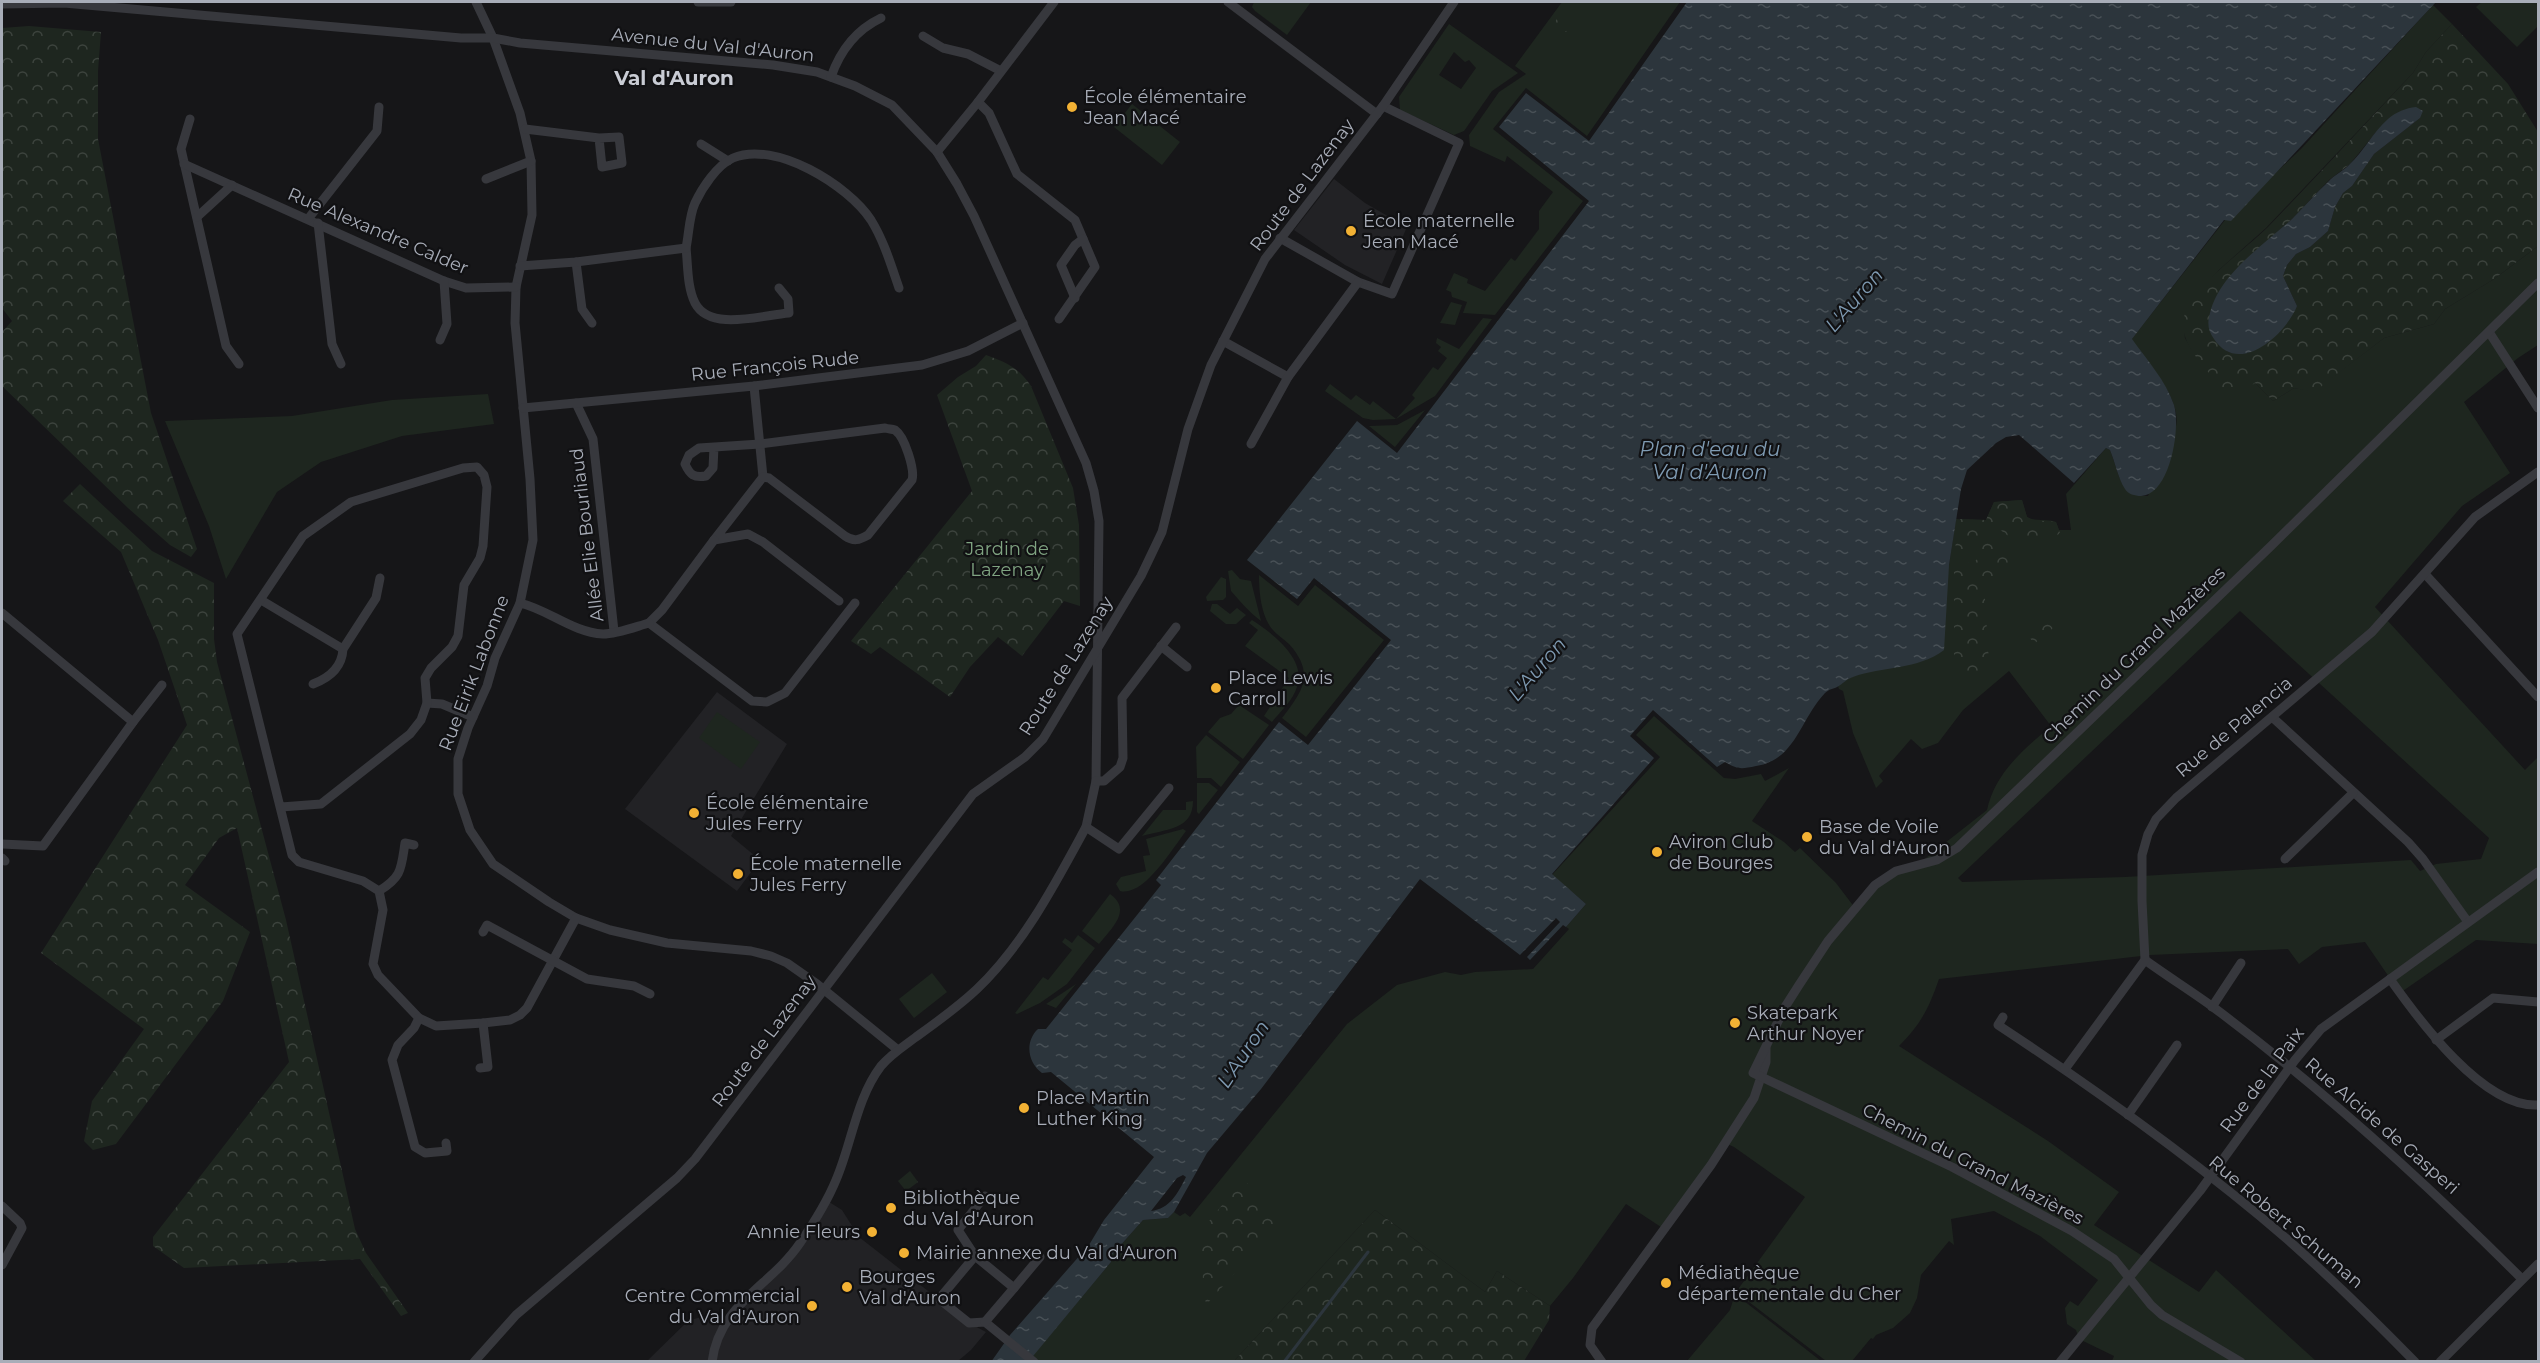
<svg xmlns="http://www.w3.org/2000/svg" width="2540" height="1363" font-family="Montserrat,sans-serif">
	<defs>
		<pattern id="forest-crowns" width="20" height="18" patternUnits="userSpaceOnUse" patternTransform="scale(1.5)"><rect width="20" height="18" fill="#1e261f"/><path d="M2 6a3 3 0 1 1 6 0M12 15a3 3 0 1 1 6 0" fill="none" stroke="#3c433d"/></pattern>
		<pattern id="water-ripples" width="26" height="14" patternUnits="userSpaceOnUse" patternTransform="scale(1.5)"><rect width="26" height="14" fill="#2c353c"/><path d="M2 4q2-2 4 0t4 0M15 11q2-2 4 0t4 0" fill="none" stroke="#485056"/></pattern>
	</defs>
	<rect width="100%" height="100%" fill="#161618"/>
	<g fill="#222225">
		<polygon points="1334,179 1365,203 1407,227 1382,284 1345,265 1294,230"/>
		<polygon points="717,692 787,744 731,836 760,860 737,891 625,809"/>
		<polygon points="826,1200 842,1210 859,1237 969,1323 986,1332 971,1350 958,1361 646,1362 688,1321 707,1315 724,1326 776,1270"/>
	</g>
	<g fill="#1e261f" fill-rule="evenodd">
		<polygon points="1254,2 1311,2 1287,35 1255,11 1252,7"/>
		<polygon points="1562,2 1680,2 1587,136 1526,88 1493,129 1583,201 1495,315 1463,313 1467,302 1452,297 1451,292 1446,290 1454,273 1468,279 1467,283 1485,291 1511,258 1515,261 1539,229 1539,211 1553,192 1507,156 1505,162 1470,146 1469,135 1499,92 1526,74 1515,66"/>
		<polygon points="2482,2 2538,2 2538,26 2517,47 2476,7"/>
		<path d="M2433 5 2452 24 2426 52 2413 73 2266 228 2219 270 2197 295 2184 324 2185 338 2192 350 2255 383 2273 401 2294 388 2314 391 2384 338 2434 324 2445 309 2494 279 2538 246V345L2518 358 2464 402 2510 473 2462 506 2375 607 2525 770 2538 757V944L2476 940 2400 993 2365 942 2322 947 2299 964 2288 949 2150 955 1939 979C1929 1008 1921 1024 1899 1046L2048 1141 2119 1192 2094 1225 2199 1292 2216 1270 2316 1361H2112L2114 1356 2079 1339 2076 1330 2067 1324 2065 1308 2070 1301 2078 1306 2098 1280 2040 1236 1994 1211 1951 1219 1954 1245 1949 1241 1921 1275 1917 1298 1910 1313 1893 1328 1876 1335 1873 1339 1871 1338 1852 1361H1826L1736 1292 1805 1197 1734 1147 1725 1143 1664 1229 1626 1204 1573 1278 1550 1306 1497 1271 1485 1292 1375 1210 1234 1361 1034 1362 1030 1359 1111 1262V1256L1143 1220 1168 1218 1174 1212 1180 1216 1185 1213 1190 1217 1347 1024 1397 985 1445 972 1461 975 1475 972 1533 969 1569 929 1566 927 1586 904 1552 875 1660 757 1636 735 1654 716 1724 778 1735 779 1761 774 1765 781 1789 768 1752 821 1784 842 1795 852 1800 848 1836 883 1855 908 1875 885 1917 865 1987 810C1995 773 2023 750 2051 726L2009 671 1963 710 1938 743 1922 749 1911 739 1879 776 1883 781 1876 788 1853 733 1843 691 1839 689 1838 686 1849 678 1862 673 1949 565 1956 519 1986 520 1994 502 2022 500 2027 517C2036 522 2047 518 2056 522L2059 530H2071L2066 494 2106 448 2110 450C2119 472 2119 497 2148 496 2157 473 2170 449 2176 426 2182 399 2146 360 2131 340L2225 220 2301 149ZM2240 611 2489 838 2481 859 2436 864 2420 871 2411 860 2125 877 1962 882 1958 878Z"/>
		<path d="M1449 24 1518 73 1492 91 1464 131 1454 135 1400 110 1399 97ZM1454 52 1465 62 1469 60 1476 68 1461 89 1439 75Z"/>
		<polygon points="1132,104 1180,142 1162,165 1114,127"/>
		<polygon points="1451,302 1462,305 1455,325 1440,323"/>
		<polygon points="1483,318 1492,319 1435,396 1396,419 1373,420 1363,418 1325,391 1330,384 1351,400 1356,395 1370,405 1373,401 1396,419 1415,398 1412,395 1433,367 1438,370 1447,358 1438,351 1441,347 1436,343 1437,338 1459,349"/>
		<polygon points="488,394 494,424 402,436 321,462 277,492 226,579 209,526 165,421 292,416 392,400"/>
		<polygon points="1425,410 1395,447 1369,426 1397,425"/>
		<path d="M1232 570 1240 579 1251 581 1261 621C1248 611 1241 602 1231 591L1228 571Z"/>
		<path d="M1259 575 1298 606 1315 585 1384 640 1306 737 1282 718C1302 692 1316 674 1289 644 1284 639 1277 635 1272 629 1261 615 1259 592 1259 575Z"/>
		<polygon points="1221,577 1226,579 1226,597 1223,600 1207,601 1206,597"/>
		<polygon points="1212,604 1217,604 1230,614 1237,608 1246,615 1236,624 1226,624 1210,611"/>
		<path d="M1252 620C1272 633 1307 659 1297 687 1293 700 1281 711 1272 722L1264 716 1289 678 1245 646 1258 630 1249 623Z"/>
		<polygon points="1239,705 1269,725 1243,759 1208,732 1220,718 1231,714"/>
		<polygon points="717,712 760,742 741,769 699,738"/>
		<polygon points="1206,735 1240,762 1221,787 1211,778 1197,778 1196,747"/>
		<polygon points="1197,783 1209,783 1218,790 1199,814 1197,812"/>
		<path d="M1193 801C1193 830 1166 829 1142 836L1163 810H1186V802Z"/>
		<path d="M1183 829 1186 831C1172 849 1144 897 1120 891L1116 884 1121 877 1146 871 1143 856 1150 855 1146 839Z"/>
		<path d="M1110 894C1133 910 1111 929 1099 944L1082 931Z"/>
		<polygon points="1078,935 1095,948 1067,984 1040,1003 1017,1014 1015,1013 1043,977 1048,980 1072,950 1062,942 1065,938 1072,943"/>
		<polygon points="932,973 947,992 914,1018 899,999"/>
		<polygon points="1076,984 1056,1008 1046,1004"/>
		<polygon points="1735,1294 1821,1361 1687,1361 1730,1310"/>
	</g>
	<g fill="url(#forest-crowns)" fill-rule="evenodd">
		<polygon points="1564,9 1576,17 1566,32 1554,23"/>
		<path d="M2452 24 2508 84 2538 132V246L2494 279 2445 309 2434 324 2384 338 2314 392 2294 388 2273 401 2255 383 2244 391 2221 387C2206 368 2178 344 2184 317 2192 286 2246 249 2268 227 2317 176 2365 124 2413 73L2426 52ZM2420 118 2374 154 2352 186 2343 193 2335 207 2328 231 2310 247 2296 254 2287 265 2283 276 2297 306C2277 330 2263 358 2228 352L2210 313 2218 295 2233 274 2294 217 2329 180 2350 164 2376 132Z"/>
		<polygon points="29,26 101,32 98,71 98,139 151,413 197,549 191,557 170,545 128,508 2,386 2,332 12,321 2,308 2,28"/>
		<path d="M986 355C1006 362 1019 368 1031 386L1073 488 1079 525 1080 606 1064 601 1022 656 998 637 970 667 950 697 880 647 871 654 851 641 972 491 937 395 958 377 976 366Z"/>
		<polygon points="80,484 152,551 214,583 214,639 217,662 286,920 355,1229 366,1253 408,1313 401,1316 360,1259 184,1268 153,1246 153,1237 289,1062 237,828 219,838 185,885 250,932 223,1001 116,1144 93,1150 84,1141 92,1101 144,1029 41,953 187,725 158,640 121,552 63,501"/>
		<polygon points="2022,500 2027,517 2032,520 2056,522 2060,533 2049,542 2039,540 2032,545 2015,541 1999,529 1989,530 2002,549 2007,548 2013,556 2011,562 1984,583 1989,663 1971,676 1954,670 1954,569 1983,557 1981,548 1953,560 1960,519 1986,520 1994,502"/>
		<polygon points="2044,618 2053,628 2034,644 2026,632"/>
		<polygon points="910,1171 918,1182 906,1191 898,1181"/>
		<polygon points="1243,1179 1283,1219 1206,1305 1199,1245 1206,1225"/>
		<polygon points="1375,1210 1485,1292 1497,1271 1550,1306 1549,1320 1524,1361 1234,1361"/>
	</g>
	<g fill="url(#water-ripples)" fill-rule="evenodd">
		<path d="M1687 2H2436L2231 221 2224 220 2132 339C2147 360 2166 381 2174 405 2181 428 2170 495 2141 496 2135 496 2128 494 2125 489 2118 478 2115 462 2110 450L2106 448 2074 483 2019 435 2006 437 1996 443 1967 470 1961 489 1949 565 1944 650C1918 670 1882 666 1853 677 1846 679 1843 684 1837 687 1833 689 1829 689 1825 693 1800 719 1796 760 1756 766 1741 769 1739 770 1725 762L1717 767 1653 710 1630 736 1654 758 1552 874 1586 904 1566 927 1563 925 1530 960 1527 957 1560 922 1556 918 1520 955 1420 879 1261 1089 1207 1153 1174 1212 1168 1218 1143 1220 1111 1256V1262L1029 1361 991 1362 1010 1335 1089 1245 1104 1220 1154 1157 1051 1072 1042 1073C1027 1062 1025 1041 1038 1029H1046L1161 885 1156 880 1279 722 1308 745 1391 640 1314 578 1297 599 1247 560 1357 421 1397 453 1589 201 1499 127 1526 93 1589 141ZM1183 1175 1186 1177C1178 1193 1170 1209 1151 1211L1177 1178Z"/>
		<path d="M2416 107 2423 111 2420 118 2374 154 2352 186 2343 193 2335 207 2328 231 2310 247 2296 254 2287 265 2283 276 2297 306C2286 334 2239 377 2214 339 2208 331 2207 323 2210 313 2220 273 2264 245 2293 218 2305 206 2316 193 2328 182 2334 175 2343 171 2349 165 2364 151 2373 132 2388 119 2396 112 2406 108 2416 107Z"/>
	</g>
	<g fill="none" stroke-linecap="round" stroke-linejoin="round">
		<polyline stroke="#2c353c" stroke-width="3" points="1284,1362 1368,1252"/>
		<g stroke="#37383d" stroke-width="9">
			<polyline points="476,2 493,38 520,113 531,161 532,215 516,287 515,323 530,479 533,540 520,603 495,658 487,686 468,728 458,759 458,794 470,830 493,864 549,902 576,918 610,930 667,943 751,951 771,956 787,963 817,984 898,1050"/>
			<polyline points="698,2 731,2"/>
			<polyline points="1228,2 1377,114"/>
			<path d="M2 4 64 3 461 38H493L520 43 773 65 817 72 855 86 892 105 937 152 957 184 974 216 1086 463 1094 491 1099 521 1096 781 1086 827C1055 884 1024 944 977 989 958 1007 937 1022 916 1037 904 1046 891 1054 881 1066 856 1099 852 1143 836 1180 827 1202 813 1224 800 1243 771 1286 719 1304 712 1362"/>
			<polyline points="923,36 943,48 968,54 1001,71"/>
			<path d="M831 77C840 51 856 30 881 18"/>
			<polyline points="978,102 989,113 1017,174 1075,220 1095,267 1059,319"/>
			<polyline points="190,119 181,149 226,346 239,364"/>
			<polyline points="525,129 599,138 602,167 622,163 619,137 599,138"/>
			<polyline points="701,144 728,161"/>
			<polyline points="937,152 978,102 1054,2"/>
			<polyline points="184,164 444,281 466,288 516,287"/>
			<polyline points="486,179 531,161"/>
			<polyline points="197,217 232,185"/>
			<polyline points="308,219 377,131 379,107"/>
			<polyline points="318,223 332,344 341,364"/>
			<polyline points="1280,238 1358,282 1392,294 1459,143 1383,106"/>
			<path d="M686 248C688 265 687 287 695 303 710 332 762 315 789 313L788 299 779 288"/>
			<polyline points="576,262 582,309 592,323"/>
			<path d="M520 266 576 262 686 248C689 234 689 216 695 203 702 188 717 165 733 158 775 140 848 185 871 220 884 241 891 265 899 288"/>
			<polyline points="1075,298 1061,265 1075,245 1083,239"/>
			<polyline points="2489,332 2538,408"/>
			<polyline points="440,340 447,324 444,281"/>
			<polyline points="1223,341 1288,377"/>
			<polyline points="754,386 763,477 714,540 748,534 763,542 839,601"/>
			<polyline points="576,403 593,439 614,631"/>
			<polyline points="523,408 754,386 922,365 968,351 1023,323"/>
			<polyline points="1251,444 1288,377 1358,282"/>
			<path d="M714 447 713 468 706 476C694 478 690 475 685 464L689 455 699 448 760 444 885 428C888 429 892 429 895 430 905 437 915 470 912 480L868 535C859 540 854 542 845 536L769 478 763 477"/>
			<polyline points="714,540 662,610 649,623 752,701 767,702 785,693 855,603"/>
			<polyline points="2425,574 2538,697"/>
			<polyline points="261,600 343,649"/>
			<path d="M520 603C549 610 572 632 603 634 617 634 635 627 649 623"/>
			<polyline points="2,613 133,722 43,846 2,844"/>
			<polyline points="1161,646 1187,667"/>
			<path d="M313 684C329 678 342 667 343 649L376 598 380 578"/>
			<polyline points="427,703 442,704 473,717"/>
			<polyline points="2272,717 2408,842 2423,859 2468,922"/>
			<polyline points="133,722 162,685"/>
			<polyline points="1096,781 1104,781 1120,767 1123,758 1122,698 1176,627"/>
			<polyline points="281,807 321,804 410,734 421,720 427,703 425,678 431,668 452,647 458,636 464,585 480,558 483,546 487,487 484,475 477,467 463,468 351,502 303,536 237,634 292,855 299,862 363,881 379,891 383,910 373,964 378,975 419,1018 436,1026 483,1023 510,1020 520,1015 527,1008 576,918"/>
			<polyline points="1086,827 1119,849 1169,788"/>
			<polyline points="2,858 5,861"/>
			<polyline points="2285,859 2353,793"/>
			<path d="M379 891C402 877 401 869 405 843L414 845"/>
			<polyline points="483,932 487,925 587,979 634,986 650,994"/>
			<path d="M2145 960C2167 976 2191 991 2213 1007 2323 1089 2425 1182 2522 1279"/>
			<path d="M2390 979C2419 1020 2483 1108 2538 1105"/>
			<polyline points="2212,1007 2241,963"/>
			<path d="M2003 1017 1998 1025C2098 1091 2196 1161 2287 1239 2331 1278 2374 1320 2415 1362"/>
			<polyline points="419,1018 414,1028 398,1045 392,1060 415,1147 425,1153 447,1151 446,1143"/>
			<polyline points="2436,1040 2493,998 2538,1002"/>
			<polyline points="480,1068 488,1067 483,1023"/>
			<polyline points="2065,1069 2145,960 2142,901 2142,855 2148,834 2156,819 2176,798 2372,632 2475,517 2538,472"/>
			<polyline points="2128,1115 2177,1045"/>
			<polyline points="985,1196 958,1230 975,1256 939,1299 969,1323 985,1322 1034,1362"/>
			<polyline points="2,1206 20,1223 22,1228 2,1265"/>
			<polyline points="975,1256 1014,1288 985,1322"/>
			<polyline points="1014,1288 1040,1257"/>
			<polyline points="474,1362 516,1315 677,1178 695,1159 973,794 1025,757 1043,739 1141,576 1162,532 1188,429 1211,365 1265,259 1383,106 1454,2"/>
			<polyline points="1602,1362 1590,1345 1592,1328 1711,1165 1754,1098 1766,1062 1766,1048"/>
			<polyline points="2060,1362 2200,1191 2295,1060 2321,1029 2538,872"/>
			<polyline points="2241,1362 2162,1315 2151,1305 2114,1259 2072,1231 1952,1167 1753,1073 1785,1007 1799,985 1828,941 1875,885 1896,871 1937,860 1957,848 2271,546 2538,283"/>
			<polyline points="2440,1362 2538,1264"/>
		</g>
	</g>
	<g fill="#f2b134" stroke="#111113" stroke-width="2">
		<circle cx="1072" cy="107" r="6"/>
		<circle cx="1351" cy="231" r="6"/>
		<circle cx="1216" cy="688" r="6"/>
		<circle cx="694" cy="813" r="6"/>
		<circle cx="1807" cy="837" r="6"/>
		<circle cx="1657" cy="852" r="6"/>
		<circle cx="738" cy="874" r="6"/>
		<circle cx="1735" cy="1023" r="6"/>
		<circle cx="1024" cy="1108" r="6"/>
		<circle cx="891" cy="1208" r="6"/>
		<circle cx="872" cy="1232" r="6"/>
		<circle cx="904" cy="1253" r="6"/>
		<circle cx="1666" cy="1283" r="6"/>
		<circle cx="847" cy="1287" r="6"/>
		<circle cx="812" cy="1306" r="6"/>
	</g>
	<g text-anchor="middle" dominant-baseline="central" stroke-width="4.5" stroke-linejoin="round" paint-order="stroke">
		<g font-size="18" fill="#a8adb8" stroke="#111113">
			<text transform="translate(713 45) rotate(6)">Avenue du Val d'Auron</text>
			<text transform="translate(1302 185) rotate(-53)">Route de Lazenay</text>
			<text transform="translate(378 231) rotate(23)">Rue Alexandre Calder</text>
			<text transform="translate(775 366) rotate(-6)">Rue François Rude</text>
			<text transform="translate(587 535) rotate(-97)">Allée Elie Bourliaud</text>
			<text transform="translate(2134 655) rotate(-44)">Chemin du Grand Mazières</text>
			<text transform="translate(1066 666) rotate(-58)">Route de Lazenay</text>
			<text transform="translate(474 673) rotate(-69)">Rue Eirik Labonne</text>
			<text transform="translate(2234 727) rotate(-40)">Rue de Palencia</text>
			<text transform="translate(764 1041) rotate(-53)">Route de Lazenay</text>
			<text transform="translate(2262 1080) rotate(-53)">Rue de la Paix</text>
			<text transform="translate(2382 1126) rotate(41)">Rue Alcide de Gasperi</text>
			<text transform="translate(1973 1164) rotate(27)">Chemin du Grand Mazières</text>
			<text transform="translate(2286 1222) rotate(40)">Rue Robert Schuman</text>
		</g>
		<g font-size="18" fill="#a8adb8" stroke="#111113" text-anchor="start">
			<text x="1084" y="97">École élémentaire<tspan x="1084" dy="21">Jean Macé</tspan></text>
			<text x="1363" y="221">École maternelle<tspan x="1363" dy="21">Jean Macé</tspan></text>
			<text x="1228" y="678">Place Lewis<tspan x="1228" dy="21">Carroll</tspan></text>
			<text x="706" y="803">École élémentaire<tspan x="706" dy="21">Jules Ferry</tspan></text>
			<text x="1819" y="827">Base de Voile<tspan x="1819" dy="21">du Val d'Auron</tspan></text>
			<text x="1669" y="842">Aviron Club<tspan x="1669" dy="21">de Bourges</tspan></text>
			<text x="750" y="864">École maternelle<tspan x="750" dy="21">Jules Ferry</tspan></text>
			<text x="1747" y="1013">Skatepark<tspan x="1747" dy="21">Arthur Noyer</tspan></text>
			<text x="1036" y="1098">Place Martin<tspan x="1036" dy="21">Luther King</tspan></text>
			<text x="903" y="1198">Bibliothèque<tspan x="903" dy="21">du Val d'Auron</tspan></text>
			<text x="860" y="1232" text-anchor="end">Annie Fleurs</text>
			<text x="916" y="1253">Mairie annexe du Val d'Auron</text>
			<text x="1678" y="1273">Médiathèque<tspan x="1678" dy="21">départementale du Cher</tspan></text>
			<text x="859" y="1277">Bourges<tspan x="859" dy="21">Val d'Auron</tspan></text>
			<text x="800" y="1296" text-anchor="end">Centre Commercial<tspan x="800" dy="21">du Val d'Auron</tspan></text>
		</g>
		<g font-size="18" fill="#7fa381" stroke="#111113">
			<text x="1007" y="549">Jardin de<tspan x="1007" dy="21">Lazenay</tspan></text>
		</g>
		<g font-size="20" font-weight="bold" fill="#c9ccd4" stroke="#111113">
			<text x="674" y="78">Val d'Auron</text>
		</g>
		<g font-size="20" font-style="italic" fill="#7f9bb3" stroke="#111113">
			<text transform="translate(1854 300) rotate(-49)">L'Auron</text>
			<text x="1710" y="449">Plan d'eau du<tspan x="1710" dy="23">Val d'Auron</tspan></text>
			<text transform="translate(1537 669) rotate(-49)">L'Auron</text>
			<text transform="translate(1243 1054) rotate(-56)">L'Auron</text>
		</g>
	</g>
	<rect width="2540" height="1363" fill="none" stroke="#a8adb8" stroke-width="6"/>
</svg>
